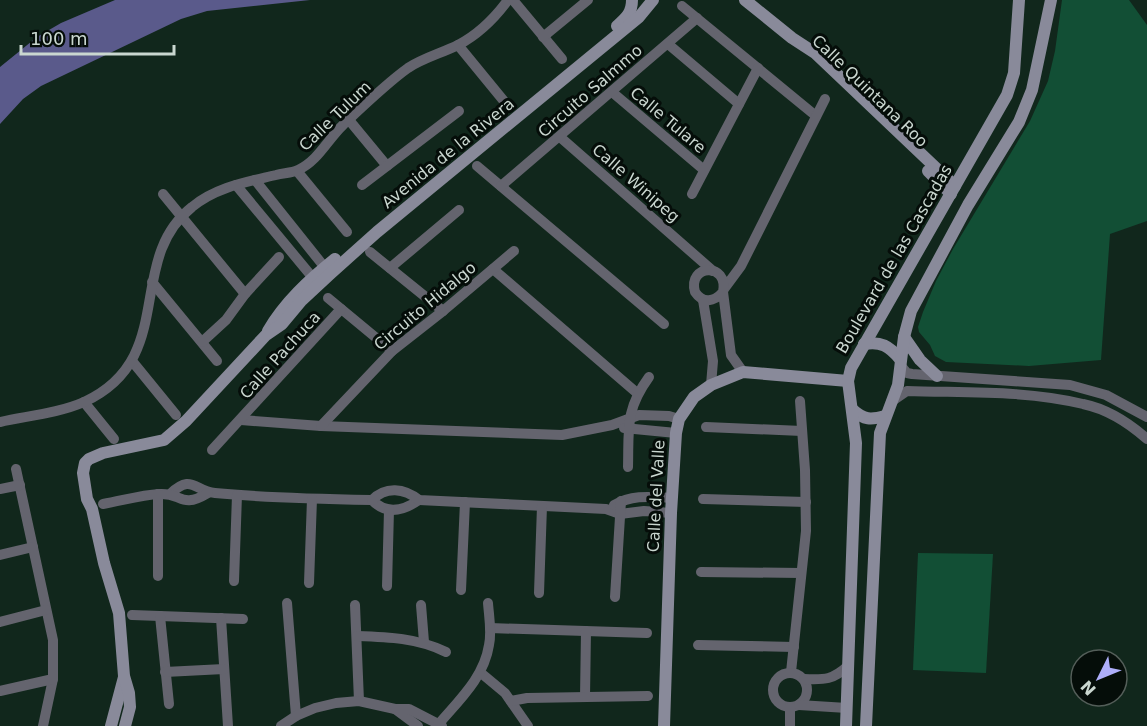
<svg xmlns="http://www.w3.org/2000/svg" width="1147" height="726" font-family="'DejaVu Sans',sans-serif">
	<rect width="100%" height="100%" fill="#11271c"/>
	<g fill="#124f35">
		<polygon points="1062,0 1129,0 1147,25 1147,221 1110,234 1101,360 1029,366 946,362 935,356 930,345 919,332 918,327 923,312 936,281 953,249 1030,121 1048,81 1055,51"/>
		<polygon points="918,553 993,554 986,673 913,670"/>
	</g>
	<polygon fill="#5a5a8b" points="115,0 310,0 207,11 181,19 41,86 23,99 0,124 0,67 37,37 61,23"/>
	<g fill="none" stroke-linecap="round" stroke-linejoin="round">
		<g stroke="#64646e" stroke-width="10">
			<polyline points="513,0 562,59"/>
			<polyline points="682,6 816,116"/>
			<polyline points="543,37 588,0"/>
			<polyline points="668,44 739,104"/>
			<polyline points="458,45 508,106"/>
			<polyline points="612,92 704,170"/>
			<polyline points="349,120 387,166"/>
			<polyline points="560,137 713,271"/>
			<polyline points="477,166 664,324"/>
			<polyline points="297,171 347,232"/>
			<polyline points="255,180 330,274"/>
			<polyline points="236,185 318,284"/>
			<polyline points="362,185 459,111"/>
			<polyline points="501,186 697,18"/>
			<polyline points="163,194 245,294"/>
			<polyline points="692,194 758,68"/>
			<polyline points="370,252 443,311"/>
			<polyline points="390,268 459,210"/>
			<polyline points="493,269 637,393"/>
			<polyline points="152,282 217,361"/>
			<polyline points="724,289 741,266 825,99"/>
			<path d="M723 292C714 302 703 304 695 292 687 264 729 262 723 292L731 355 743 372"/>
			<polyline points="328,298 392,351"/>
			<polyline points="703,300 713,361 711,385"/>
			<polyline points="202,342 226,320 245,294 279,257"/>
			<polyline points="132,361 176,415"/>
			<polyline points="901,366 907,373 912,374 1070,385 1106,395 1147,417"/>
			<polyline points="84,402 114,439"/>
			<path d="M891 402 907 391C965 393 1026 390 1083 404 1107 409 1129 423 1147 439"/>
			<polyline points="241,420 321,426 562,435 612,425 639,415 669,416 679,419"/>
			<path d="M0 422C27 416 59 413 84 402 179 358 124 261 192 207 216 187 247 182 276 175 283 173 292 173 298 170 318 161 328 139 343 125 362 107 387 83 408 68 423 58 442 53 458 45 479 34 494 19 508 0"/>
			<polyline points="321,426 392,351 443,311 514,251"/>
			<polyline points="706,427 802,431"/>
			<polyline points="624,428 676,433"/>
			<polyline points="212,450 341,309"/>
			<path d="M628 467C629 428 625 410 649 377"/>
			<polyline points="16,469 53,640 53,679 43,726"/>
			<polyline points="0,489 20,485"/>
			<path d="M170 494C192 473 194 491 215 493 267 498 320 499 372 500 386 515 403 511 419 500"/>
			<polyline points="703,499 806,502"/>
			<path d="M372 500C386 486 404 488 419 500L606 509 620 514 644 511 671 513"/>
			<path d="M103 504C121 501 141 495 159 494 182 492 180 510 208 493"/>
			<path d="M614 505C633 494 652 497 672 498"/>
			<polyline points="0,555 33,547"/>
			<polyline points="701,572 801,573"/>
			<polyline points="158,576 158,494"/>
			<polyline points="234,581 237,495"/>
			<polyline points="309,583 312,499"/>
			<polyline points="387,586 389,510"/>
			<polyline points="461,590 465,502"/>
			<polyline points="539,593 542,506"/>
			<polyline points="615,597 621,501"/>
			<polyline points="287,603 296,716"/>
			<polyline points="355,605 359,701"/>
			<polyline points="421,605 424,642"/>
			<polyline points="132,615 243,619"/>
			<polyline points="160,616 169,704"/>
			<polyline points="221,618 228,726"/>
			<polyline points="0,622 46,610"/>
			<polyline points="490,628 647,633"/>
			<path d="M357 636C388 637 418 638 446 652"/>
			<polyline points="698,645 794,647"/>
			<polyline points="165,672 224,669"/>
			<polyline points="791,672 806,531 805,470 800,401"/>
			<circle cx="790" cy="690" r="17"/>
			<polyline points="481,673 505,693 528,726"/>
			<path d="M804 679C825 680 833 680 849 665"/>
			<polyline points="0,691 53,679"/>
			<polyline points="585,697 586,631"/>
			<polyline points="511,701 527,698 648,696"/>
			<polyline points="799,705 847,708"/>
			<polyline points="790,707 790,726"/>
			<polyline points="395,709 418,726"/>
			<polyline points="281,726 296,716 315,708 336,703 359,701 395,709 409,709 442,726"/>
			<path d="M437 726C458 701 484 678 489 645 492 632 489 617 488 603"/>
		</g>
		<g stroke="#898a9a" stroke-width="12">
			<polyline points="745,0 792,38 815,53 955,186"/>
			<path d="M617 26C626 18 632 13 632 0"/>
			<polyline points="928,171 951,194"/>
			<path d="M268 331C285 302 309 280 335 259"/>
			<polyline points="904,337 920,360 937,376"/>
			<path d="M864 344C881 341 889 346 900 359"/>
			<path d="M853 410C864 420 871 420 885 416"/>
			<polyline points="111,726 124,677"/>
			<polyline points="125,726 130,707 129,693 124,676 119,613 104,563 92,509 87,499 83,473 85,463 89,459 103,453 164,440 186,421 266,335 282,324 302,300 330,274 377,232 639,17 653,0"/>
			<polyline points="664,726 671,513 676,433 679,419 694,397 711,385 743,372 848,381"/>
			<polyline points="846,726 856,443 848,381 851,368 1007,95 1014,73 1019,0"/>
			<polyline points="866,726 880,433 898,385 904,337 911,311 968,205 1019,122 1032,90 1051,0"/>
		</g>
	</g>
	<g text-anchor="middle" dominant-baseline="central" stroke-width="6" stroke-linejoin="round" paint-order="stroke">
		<g font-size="16" fill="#cad7d0" stroke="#050d09">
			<text transform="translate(590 91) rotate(-41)">Circuito Salmmo</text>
			<text transform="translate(870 91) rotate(44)">Calle Quintana Roo</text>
			<text transform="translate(335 116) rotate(-44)">Calle Tulum</text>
			<text transform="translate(668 120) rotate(40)">Calle Tulare</text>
			<text transform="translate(448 153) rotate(-39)">Avenida de la Rivera</text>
			<text transform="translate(636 183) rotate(41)">Calle Winipeg</text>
			<text transform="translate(894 259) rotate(-60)">Boulevard de las Cascadas</text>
			<text transform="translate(425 306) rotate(-40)">Circuito Hidalgo</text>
			<text transform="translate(280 355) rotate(-48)">Calle Pachuca</text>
			<text transform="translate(656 496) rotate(-87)">Calle del Valle</text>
		</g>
	</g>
	<g transform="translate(1099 678) rotate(227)"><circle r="28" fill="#050d09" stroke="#545e59" stroke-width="1.5"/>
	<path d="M0-4.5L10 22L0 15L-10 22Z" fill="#aeaefa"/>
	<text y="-9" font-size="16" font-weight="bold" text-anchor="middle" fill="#cad7d0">N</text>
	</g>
	<path d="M21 45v9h153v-9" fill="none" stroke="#cad7d0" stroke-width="3"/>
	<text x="30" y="45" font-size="18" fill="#cad7d0" stroke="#050d09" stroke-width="4.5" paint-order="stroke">100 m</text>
</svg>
